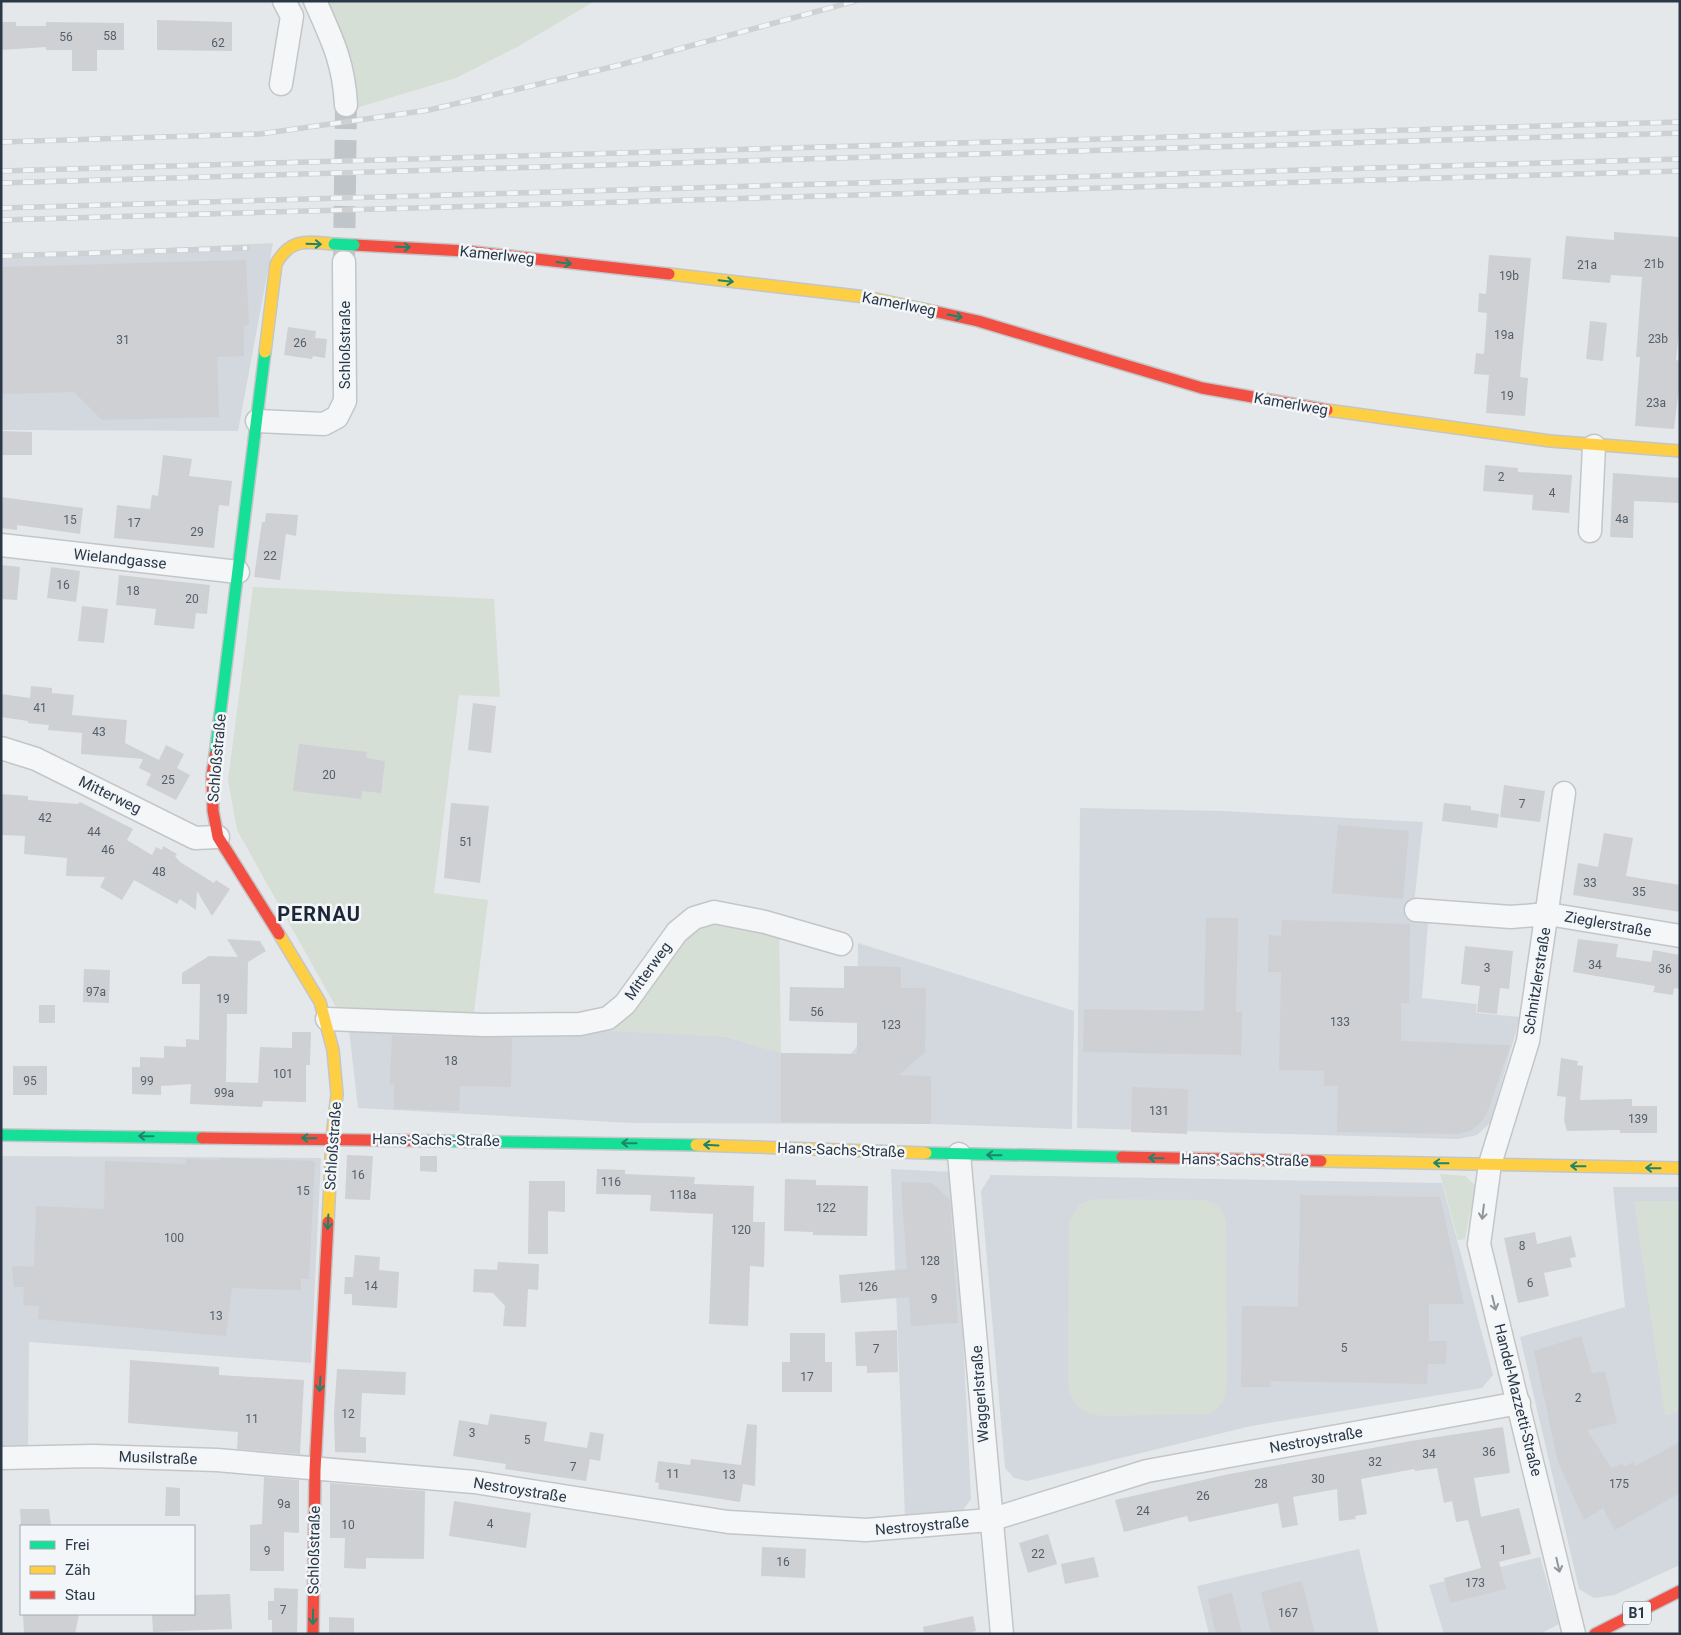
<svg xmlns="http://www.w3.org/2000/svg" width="1681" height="1635" font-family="Roboto,sans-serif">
	<rect width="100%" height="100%" fill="#e5e8ea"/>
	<g fill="#d3d8de">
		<polygon points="273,243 238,431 1,430 1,256"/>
		<polygon points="1080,808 1224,811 1423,822 1414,904 1428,923 1422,998 1477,1004 1476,1013 1520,1017 1490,1123 1477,1135 1458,1139 1077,1128"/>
		<polygon points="858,943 1074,1011 1072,1129 931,1124 633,1123 358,1108 349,1030 406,1013 474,1012 584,1017 727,1037 782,1053 851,1054 857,1046"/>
		<polygon points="1,1156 321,1158 311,1363 29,1342 28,1454 1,1454"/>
		<polygon points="891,1169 955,1172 971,1499 961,1513 905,1517"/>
		<polygon points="991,1175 1442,1183 1493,1375 1482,1388 1251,1426 1027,1481 1014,1478 1005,1468 981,1191"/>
		<polygon points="1613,1187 1680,1187 1680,1565 1614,1595 1594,1598 1579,1589 1520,1337 1625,1307"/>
		<polygon points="1359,1549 1379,1634 1209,1634 1197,1586"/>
		<polygon points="1540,1557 1559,1624 1540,1634 1444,1634 1429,1585"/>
	</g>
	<g fill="#d6dfd5">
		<path d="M327 1H595L519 46 456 78 356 108C358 71 342 35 327 1Z"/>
		<polygon points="253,587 494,599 500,697 459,695 434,893 488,900 474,1012 406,1013 337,1009 237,830 228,780"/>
		<polygon points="714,902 779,918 781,1053 727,1037 592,1030 675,921 687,908"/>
		<polygon points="1440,1174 1465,1176 1476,1186 1476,1204 1470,1212 1465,1239 1458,1240"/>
		<path d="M1093 1199 1203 1200C1217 1203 1223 1208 1226 1222L1227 1387 1223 1402 1211 1414 1104 1416C1083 1414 1073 1407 1068 1386L1069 1222 1079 1205Z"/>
		<polygon points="1634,1201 1680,1201 1680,1411 1665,1416"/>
	</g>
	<g fill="#ced0d3">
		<polygon points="157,20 232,22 232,51 157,50"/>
		<polygon points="1,22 16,22 16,26 46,26 46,22 124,23 124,50 97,50 97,71 72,71 72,50 46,50 46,47 1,50"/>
		<polygon points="1614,232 1680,237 1680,321 1676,360 1680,361 1680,380 1674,429 1635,426 1640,357 1636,357 1642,277 1611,275 1610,283 1562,279 1566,236 1614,240"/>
		<polygon points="1489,255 1531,258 1520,377 1528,378 1525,416 1486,413 1489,375 1474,374 1476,353 1484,354 1487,313 1478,312 1479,293 1486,294"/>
		<polygon points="246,260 249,325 244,325 244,356 217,357 219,417 102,420 74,392 1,394 1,267"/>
		<polygon points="1590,321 1607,323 1603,361 1586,359"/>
		<polygon points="288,327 316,331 315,338 327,339 325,358 313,356 312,359 284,355"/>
		<polygon points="1,431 32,432 32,455 1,455"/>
		<polygon points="163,455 192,459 189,476 232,481 229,506 219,505 214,548 114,538 117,505 150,509 152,495 158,496"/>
		<polygon points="1485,465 1518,468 1518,472 1572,475 1569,513 1532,510 1533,495 1483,491"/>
		<polygon points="1613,473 1680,478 1680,503 1634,501 1633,538 1610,537"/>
		<polygon points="1,497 83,508 80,534 17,525 17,530 1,528"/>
		<polygon points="266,513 298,515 296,536 286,534 280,580 254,577 262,522 265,522"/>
		<polygon points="1,565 20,567 17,600 1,599"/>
		<polygon points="51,567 80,571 76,602 47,598"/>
		<polygon points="119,575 210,585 207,614 196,613 194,629 154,625 156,609 116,605"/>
		<polygon points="82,606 108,609 104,643 78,641"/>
		<polygon points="31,686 52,688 52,693 74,695 72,715 127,720 125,743 159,760 166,745 184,754 177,768 190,775 176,800 146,785 151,774 139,768 143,759 81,754 82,733 48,730 49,725 28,723 28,721 1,717 1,694 30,698"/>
		<polygon points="473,703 496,706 491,753 468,750"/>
		<polygon points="299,744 367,752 366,758 385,761 381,793 362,791 361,799 293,791"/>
		<polygon points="1504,785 1545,791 1540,822 1500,817"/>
		<polygon points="1,794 28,796 28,800 78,804 80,802 133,829 127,840 152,855 156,847 162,850 163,846 177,854 175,856 180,862 214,883 216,880 230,889 212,916 197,891 196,910 180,899 177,904 134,880 122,900 100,887 105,877 66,876 67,858 24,854 25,836 1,835"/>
		<polygon points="451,803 489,806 480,883 444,878"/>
		<polygon points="1444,803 1471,806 1471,810 1499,814 1497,828 1442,821"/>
		<polygon points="1338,825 1409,831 1403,899 1332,893"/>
		<polygon points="1604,833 1633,838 1626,876 1680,885 1680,912 1573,895 1578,863 1598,867"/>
		<polygon points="1206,918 1238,918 1236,1012 1242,1012 1241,1055 1083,1052 1084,1009 1204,1011"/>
		<polygon points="1282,920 1410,924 1409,1003 1401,1003 1401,1041 1510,1045 1489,1108 1483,1120 1472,1130 1459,1134 1337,1132 1338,1086 1324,1086 1324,1071 1279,1070 1281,972 1268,972 1269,935 1281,936"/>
		<polygon points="227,939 260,941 266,951 248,962 247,1014 227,1014 226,1082 258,1083 260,1047 292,1048 292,1032 311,1032 310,1065 306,1065 306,1102 263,1101 262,1107 190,1104 191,1084 161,1086 161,1095 132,1094 132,1067 140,1067 140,1057 164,1058 164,1046 186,1047 186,1039 199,1040 200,984 182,984 182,973 209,956 238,957"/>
		<polygon points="1578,939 1618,944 1616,957 1651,962 1653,950 1680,955 1680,989 1674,988 1673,995 1653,992 1655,986 1573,972"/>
		<polygon points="1465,946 1513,951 1509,989 1500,988 1497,1014 1477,1012 1480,986 1461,984"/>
		<polygon points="844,966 901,967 901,988 926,988 925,1052 899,1075 931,1076 931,1124 781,1122 781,1053 857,1054 857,1023 789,1021 790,987 844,988"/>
		<polygon points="84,969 110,970 109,1003 83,1002"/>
		<rect x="39" y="1005" width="16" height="18"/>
		<polygon points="392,1035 512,1038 511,1087 460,1086 459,1111 394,1109 394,1084 390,1084"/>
		<polygon points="1561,1058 1578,1061 1577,1065 1583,1066 1580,1100 1632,1099 1632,1106 1657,1106 1657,1133 1620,1133 1620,1130 1567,1131 1564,1120 1566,1097 1557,1096"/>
		<rect x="13" y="1066" width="34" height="29"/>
		<polygon points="1132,1087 1188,1089 1187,1134 1131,1132"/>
		<polygon points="347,1155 373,1156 370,1200 345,1199"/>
		<polygon points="420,1156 437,1156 437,1172 420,1171"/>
		<polygon points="220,1158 315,1161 309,1279 301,1279 301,1290 232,1288 226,1336 38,1319 39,1306 23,1305 24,1287 14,1287 12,1266 34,1267 36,1206 104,1209 105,1161 186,1164 186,1159 220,1160"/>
		<polygon points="597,1169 625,1170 625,1174 695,1177 694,1184 754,1186 753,1222 765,1222 764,1267 750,1266 748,1326 709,1324 713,1214 650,1211 651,1195 596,1194"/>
		<polygon points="785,1179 816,1180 816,1185 868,1186 867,1236 813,1235 813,1232 784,1231"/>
		<polygon points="529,1181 565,1181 565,1212 548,1211 548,1254 528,1254"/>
		<polygon points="901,1182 932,1183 950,1200 958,1323 911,1326 909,1297 841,1303 839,1275 907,1269"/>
		<polygon points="1300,1195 1440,1197 1464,1304 1429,1304 1429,1341 1447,1341 1446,1364 1428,1364 1427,1384 1271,1381 1271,1387 1241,1387 1242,1306 1298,1307"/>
		<polygon points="1535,1232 1537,1244 1571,1236 1576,1257 1570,1258 1572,1267 1544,1273 1549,1296 1518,1303 1504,1238"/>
		<polygon points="355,1255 380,1257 379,1270 399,1272 397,1308 352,1305 352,1294 344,1294 345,1277 353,1277"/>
		<polygon points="498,1262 539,1264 538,1290 528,1289 526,1327 503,1326 505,1306 493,1293 473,1292 474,1269 497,1270"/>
		<polygon points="897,1330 898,1372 867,1373 867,1366 856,1366 855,1332"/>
		<polygon points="790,1333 825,1333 825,1362 832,1362 832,1392 782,1392 782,1362 790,1362"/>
		<polygon points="1581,1336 1592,1373 1605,1371 1617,1423 1587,1430 1612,1469 1622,1463 1624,1467 1633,1462 1635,1466 1680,1442 1680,1493 1615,1530 1603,1508 1584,1520 1558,1462 1534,1351"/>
		<polygon points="130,1360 219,1367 219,1375 304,1380 300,1454 237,1449 238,1432 128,1423"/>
		<polygon points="337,1369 406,1372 405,1395 362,1393 360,1437 366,1437 366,1453 335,1452 334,1414"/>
		<polygon points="490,1414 547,1422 544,1441 587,1448 590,1432 604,1434 600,1461 590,1459 586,1481 505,1469 506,1464 453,1456 459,1420 488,1425"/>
		<polygon points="747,1424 757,1425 755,1486 743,1484 740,1502 658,1489 659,1483 655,1482 658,1461 690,1465 691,1459 741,1465"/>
		<polygon points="1503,1427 1510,1473 1474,1478 1481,1517 1519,1508 1531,1554 1499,1562 1506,1589 1450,1603 1444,1578 1481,1568 1468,1520 1456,1522 1452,1501 1444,1503 1437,1468 1415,1471 1414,1469 1361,1479 1367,1514 1355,1516 1356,1519 1339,1521 1337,1489 1293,1497 1298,1525 1282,1528 1278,1503 1189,1522 1187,1516 1124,1532 1115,1500 1229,1474 1411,1441"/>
		<polygon points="264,1477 299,1480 299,1533 284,1532 284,1571 250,1571 250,1525 262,1524"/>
		<polygon points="330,1483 425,1491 424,1559 366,1558 366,1569 344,1568 345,1538 330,1538"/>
		<polygon points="166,1487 180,1488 180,1516 165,1516"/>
		<polygon points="454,1501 531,1513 526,1548 449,1536"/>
		<polygon points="20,1509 49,1509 51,1526 21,1526"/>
		<polygon points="1048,1534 1057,1564 1028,1573 1019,1543"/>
		<polygon points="762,1547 806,1549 805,1578 761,1576"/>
		<polygon points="1094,1557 1099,1577 1065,1584 1061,1564"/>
		<polygon points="1302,1581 1315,1634 1271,1634 1261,1592"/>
		<polygon points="274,1588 298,1589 297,1634 272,1634 272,1620 268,1620 268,1601 274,1601"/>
		<polygon points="1232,1593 1242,1634 1216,1634 1208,1599"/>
		<polygon points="230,1594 232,1629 153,1632 152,1614 194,1614 194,1595"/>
		<polygon points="23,1614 79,1614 75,1634 24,1634"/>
		<polygon points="973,1616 976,1631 964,1634 924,1634 923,1627"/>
		<polygon points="329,1617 354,1618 354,1634 329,1634"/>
	</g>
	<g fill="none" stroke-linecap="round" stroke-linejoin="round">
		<polyline stroke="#bfc5c9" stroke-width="22" stroke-dasharray="22 11" stroke-linecap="butt" points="344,261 346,105"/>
		<defs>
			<g id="street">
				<path d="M315 1C332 39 344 63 346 105"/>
				<polyline points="281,84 292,16 284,1"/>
				<polyline points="257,421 324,424 337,417 345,401 344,262"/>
				<polyline points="1590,531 1594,446"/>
				<polyline points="1,545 238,572"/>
				<polyline points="1,748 36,759 195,838 218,837"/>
				<polyline points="1564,793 1528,1041 1490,1164 1479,1244 1574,1634"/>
				<polyline points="1416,910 1511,917 1548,914 1680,936"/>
				<polyline points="327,1019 484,1025 580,1024 608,1018 625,1004 677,932 694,918 714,912 765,922 841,944"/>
				<polyline points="959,1154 1002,1634"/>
				<polyline points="1,1458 93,1456 217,1460 474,1482 728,1522 866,1530 990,1520 1147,1471 1519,1403"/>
			</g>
			<g id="fast">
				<polyline points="215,755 265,352"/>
				<polyline points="1,1135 202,1138"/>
				<polyline points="447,1141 696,1145"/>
				<polyline points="926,1153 1122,1157"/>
			</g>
			<g id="slow">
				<polyline points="669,274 866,297 937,312"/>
				<path d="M265 352 276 264C291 237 307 242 334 244"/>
				<polyline points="1327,410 1550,441 1680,451"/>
				<polyline points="279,934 320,1002 333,1050 337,1094 332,1138 328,1222"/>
				<polyline points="696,1145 926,1153"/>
				<polyline points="1321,1161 1680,1168"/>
			</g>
			<g id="jam">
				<polyline points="354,245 465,251 669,274"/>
				<polyline points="937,312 978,321 1202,388 1327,410"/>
				<polyline points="215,755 212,775 213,811 218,837 279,934"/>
				<polyline points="202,1138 447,1141"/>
				<polyline points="1122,1157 1321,1161"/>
				<polyline points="313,1634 315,1470 328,1222"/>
				<polyline points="1595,1634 1680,1591"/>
			</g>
		</defs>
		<use href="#street" stroke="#c3c6c8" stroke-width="25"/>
		<use href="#fast" stroke="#c3c6c8" stroke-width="14"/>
		<use href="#slow" stroke="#c3c6c8" stroke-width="14"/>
		<use href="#jam" stroke="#c3c6c8" stroke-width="14"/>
		<use href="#street" stroke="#f5f6f7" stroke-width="22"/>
		<use href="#fast" stroke="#16e098" stroke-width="11"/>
		<use href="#slow" stroke="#ffcf43" stroke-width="11"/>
		<use href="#jam" stroke="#f24e42" stroke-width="11"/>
		<defs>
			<g id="rail">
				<polyline points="1,142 260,134 429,110 620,65 855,1"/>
				<polyline points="1,171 1680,122"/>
				<polyline points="1,183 1680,133"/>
				<polyline points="1,208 1680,159"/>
				<polyline points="1,220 1680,171"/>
				<polyline points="1,256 247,248"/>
			</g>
		</defs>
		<use href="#rail" stroke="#ced0d2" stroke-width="5.5"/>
		<use href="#rail" stroke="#f3f6f9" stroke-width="4" stroke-dasharray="11" stroke-linecap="butt"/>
		<defs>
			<polyline id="fast-bridge" points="334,244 354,245"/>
		</defs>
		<use href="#fast-bridge" stroke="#c3c6c8" stroke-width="14" stroke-linecap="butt"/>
		<use href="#fast-bridge" stroke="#16e098" stroke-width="11"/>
	</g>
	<defs><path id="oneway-shaft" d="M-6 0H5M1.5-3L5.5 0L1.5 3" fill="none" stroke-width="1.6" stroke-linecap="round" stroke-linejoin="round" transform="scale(1.25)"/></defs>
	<g stroke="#20836b">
		<use href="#oneway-shaft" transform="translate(314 244) rotate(2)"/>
		<use href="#oneway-shaft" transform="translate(403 247) rotate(2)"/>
		<use href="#oneway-shaft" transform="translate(564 263) rotate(7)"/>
		<use href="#oneway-shaft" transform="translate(726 281) rotate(6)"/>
		<use href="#oneway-shaft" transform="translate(955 316) rotate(12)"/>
		<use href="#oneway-shaft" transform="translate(146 1136) rotate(-179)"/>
		<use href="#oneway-shaft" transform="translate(309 1138) rotate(-179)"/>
		<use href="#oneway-shaft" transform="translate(629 1143) rotate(-179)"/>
		<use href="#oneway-shaft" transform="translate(711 1145) rotate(-177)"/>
		<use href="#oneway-shaft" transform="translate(994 1155) rotate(-179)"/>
		<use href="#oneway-shaft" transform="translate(1156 1158) rotate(-179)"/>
		<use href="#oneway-shaft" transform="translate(1441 1163) rotate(-179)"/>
		<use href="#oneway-shaft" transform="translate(1578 1166) rotate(-179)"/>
		<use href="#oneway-shaft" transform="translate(1653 1168) rotate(-179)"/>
		<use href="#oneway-shaft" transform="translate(328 1222) rotate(93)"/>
		<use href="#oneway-shaft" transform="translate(320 1384) rotate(93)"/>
		<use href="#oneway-shaft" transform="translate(313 1617) rotate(91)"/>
	</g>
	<g stroke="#8f969e">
		<use href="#oneway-shaft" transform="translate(1483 1212) rotate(97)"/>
		<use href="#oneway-shaft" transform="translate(1494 1303) rotate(76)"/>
		<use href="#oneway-shaft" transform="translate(1558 1565) rotate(77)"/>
	</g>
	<g text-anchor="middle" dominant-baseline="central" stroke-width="5" stroke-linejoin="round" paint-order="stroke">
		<g font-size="12" fill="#535e6a">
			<text x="110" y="36">58</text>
			<text x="66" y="37">56</text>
			<text x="218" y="43">62</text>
			<text x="1654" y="264">21b</text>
			<text x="1587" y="265">21a</text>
			<text x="1509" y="276">19b</text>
			<text x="1504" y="335">19a</text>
			<text x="1658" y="339">23b</text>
			<text x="123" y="340">31</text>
			<text x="300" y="343">26</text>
			<text x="1507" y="396">19</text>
			<text x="1656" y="403">23a</text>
			<text x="1501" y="477">2</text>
			<text x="1552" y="493">4</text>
			<text x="1622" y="519">4a</text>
			<text x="70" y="520">15</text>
			<text x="134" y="523">17</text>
			<text x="197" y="532">29</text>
			<text x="270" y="556">22</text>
			<text x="63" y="585">16</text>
			<text x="133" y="591">18</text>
			<text x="192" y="599">20</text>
			<text x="40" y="708">41</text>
			<text x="99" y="732">43</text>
			<text x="329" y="775">20</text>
			<text x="168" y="780">25</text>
			<text x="1522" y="804">7</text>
			<text x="45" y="818">42</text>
			<text x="94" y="832">44</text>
			<text x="466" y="842">51</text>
			<text x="108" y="850">46</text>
			<text x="159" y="872">48</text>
			<text x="1590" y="883">33</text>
			<text x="1639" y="892">35</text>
			<text x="1595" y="965">34</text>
			<text x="1487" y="968">3</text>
			<text x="1665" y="969">36</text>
			<text x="96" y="992">97a</text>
			<text x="223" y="999">19</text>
			<text x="817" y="1012">56</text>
			<text x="1340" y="1022">133</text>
			<text x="891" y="1025">123</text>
			<text x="451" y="1061">18</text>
			<text x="283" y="1074">101</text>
			<text x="30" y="1081">95</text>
			<text x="147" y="1081">99</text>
			<text x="224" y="1093">99a</text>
			<text x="1159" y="1111">131</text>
			<text x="1638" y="1119">139</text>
			<text x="358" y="1175">16</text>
			<text x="611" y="1182">116</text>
			<text x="303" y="1191">15</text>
			<text x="683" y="1195">118a</text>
			<text x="826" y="1208">122</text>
			<text x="741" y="1230">120</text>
			<text x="174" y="1238">100</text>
			<text x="1522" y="1246">8</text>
			<text x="930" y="1261">128</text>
			<text x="1530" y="1283">6</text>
			<text x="371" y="1286">14</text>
			<text x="868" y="1287">126</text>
			<text x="934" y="1299">9</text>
			<text x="216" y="1316">13</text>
			<text x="1344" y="1348">5</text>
			<text x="876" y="1349">7</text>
			<text x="807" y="1377">17</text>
			<text x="1578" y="1398">2</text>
			<text x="348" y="1414">12</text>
			<text x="252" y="1419">11</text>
			<text x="472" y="1433">3</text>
			<text x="527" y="1440">5</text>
			<text x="1489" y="1452">36</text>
			<text x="1429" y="1454">34</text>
			<text x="1375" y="1462">32</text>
			<text x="573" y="1467">7</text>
			<text x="673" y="1474">11</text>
			<text x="729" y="1475">13</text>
			<text x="1318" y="1479">30</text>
			<text x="1261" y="1484">28</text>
			<text x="1619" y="1484">175</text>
			<text x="1203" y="1496">26</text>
			<text x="284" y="1504">9a</text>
			<text x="1143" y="1511">24</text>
			<text x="490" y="1524">4</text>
			<text x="348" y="1525">10</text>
			<text x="1503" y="1550">1</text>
			<text x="267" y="1551">9</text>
			<text x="1038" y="1554">22</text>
			<text x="783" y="1562">16</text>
			<text x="1475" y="1583">173</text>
			<text x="283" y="1610">7</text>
			<text x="1288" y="1613">167</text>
		</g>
		<rect fill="#f3f6f9" stroke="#66707c" stroke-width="1" x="1623" y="1601.5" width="28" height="23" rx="4"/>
		<g font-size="14" font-weight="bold" fill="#293746">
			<text x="1637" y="1613">B1</text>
		</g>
		<g font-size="15" fill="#293746" stroke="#f3f6f9">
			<text transform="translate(497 255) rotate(6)">Kamerlweg</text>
			<text transform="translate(899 304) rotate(11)">Kamerlweg</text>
			<text transform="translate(345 345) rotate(-90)">Schloßstraße</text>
			<text transform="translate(1291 404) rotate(10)">Kamerlweg</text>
			<text transform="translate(120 559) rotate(6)">Wielandgasse</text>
			<text transform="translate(217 758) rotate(-85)">Schloßstraße</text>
			<text transform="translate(110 795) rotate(26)">Mitterweg</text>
			<text transform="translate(1608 924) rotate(10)">Zieglerstraße</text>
			<text transform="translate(648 971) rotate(-54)">Mitterweg</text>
			<text transform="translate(1537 981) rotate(-81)">Schnitzlerstraße</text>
			<text transform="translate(436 1140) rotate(1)">Hans-Sachs-Straße</text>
			<text transform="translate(333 1146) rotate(-86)">Schloßstraße</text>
			<text transform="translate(841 1150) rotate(2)">Hans-Sachs-Straße</text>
			<text transform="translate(1245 1160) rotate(1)">Hans-Sachs-Straße</text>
			<text transform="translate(980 1394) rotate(-94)">Waggerlstraße</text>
			<text transform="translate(1518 1400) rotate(76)">Handel-Mazzetti-Straße</text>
			<text transform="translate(1316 1440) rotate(-10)">Nestroystraße</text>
			<text transform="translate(158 1458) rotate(2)">Musilstraße</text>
			<text transform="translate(520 1490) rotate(9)">Nestroystraße</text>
			<text transform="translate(922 1526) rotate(-5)">Nestroystraße</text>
			<text transform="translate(314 1550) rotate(-89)">Schloßstraße</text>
		</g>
		<g font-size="20" font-weight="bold" letter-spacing="1" fill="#1b2737" stroke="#f3f6f9">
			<text x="319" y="914">PERNAU</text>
		</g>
	</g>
	<rect width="1681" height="1635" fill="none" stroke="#293746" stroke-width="5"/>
	<rect x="20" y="1525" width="175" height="90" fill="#f3f6f9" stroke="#a2aab1"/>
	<rect x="30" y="1541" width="25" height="8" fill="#16e098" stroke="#a2aab1"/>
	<text x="65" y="1550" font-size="15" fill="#293746">Frei</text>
	<rect x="30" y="1566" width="25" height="8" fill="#ffcf43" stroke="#a2aab1"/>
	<text x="65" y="1575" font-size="15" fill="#293746">Zäh</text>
	<rect x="30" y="1591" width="25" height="8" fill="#f24e42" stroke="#a2aab1"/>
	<text x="65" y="1600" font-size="15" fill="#293746">Stau</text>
</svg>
